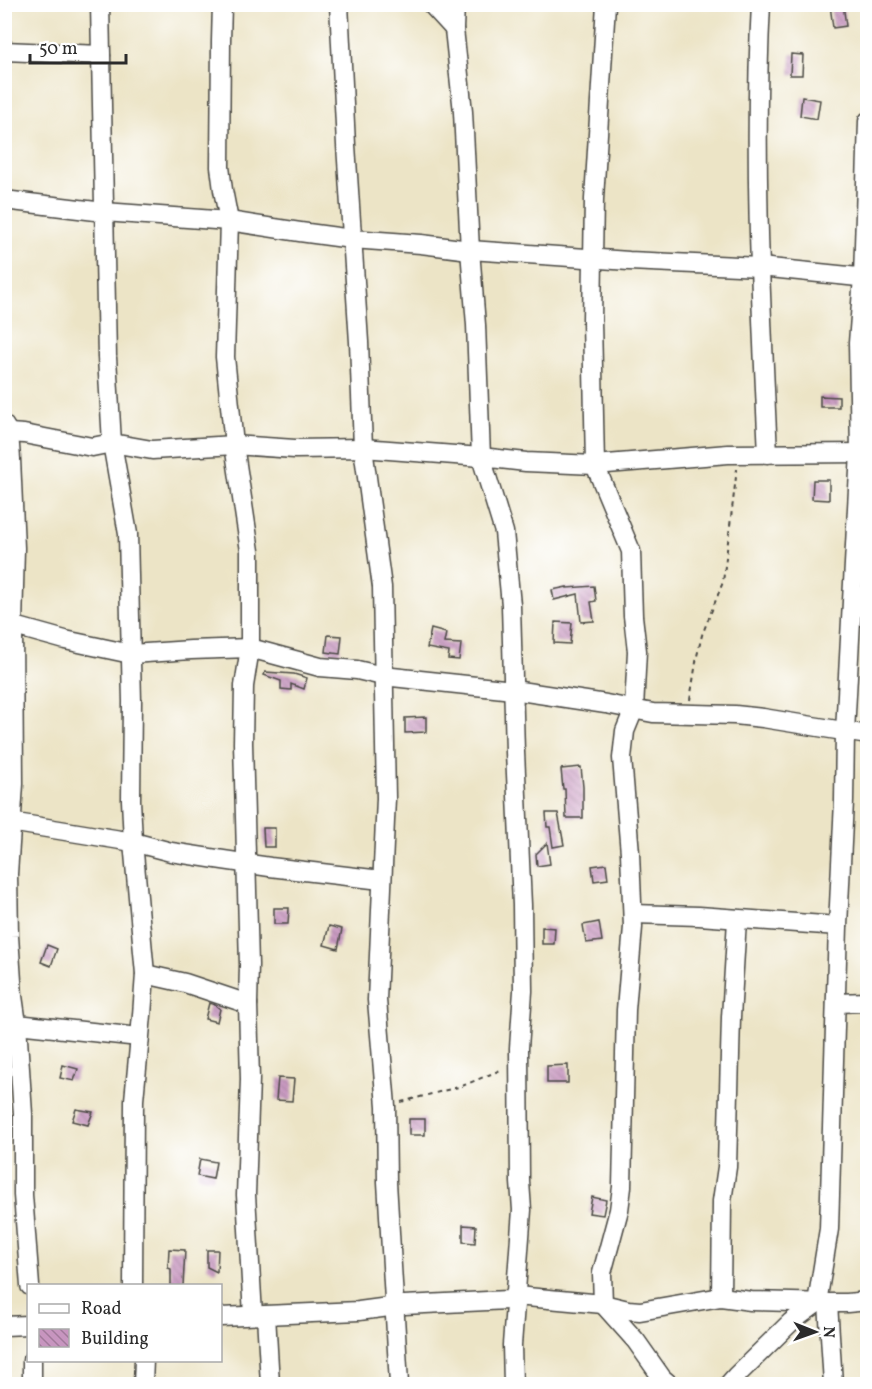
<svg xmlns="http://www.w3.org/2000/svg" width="872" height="1389" font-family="Vollkorn,serif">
	<defs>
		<pattern id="building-back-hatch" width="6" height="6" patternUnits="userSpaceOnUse" patternTransform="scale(1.5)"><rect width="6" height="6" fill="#c795bf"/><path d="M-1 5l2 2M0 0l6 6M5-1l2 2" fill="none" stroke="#a27a9b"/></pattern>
	</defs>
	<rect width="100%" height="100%" fill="#fff"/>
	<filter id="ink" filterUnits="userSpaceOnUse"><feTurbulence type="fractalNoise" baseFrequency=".0167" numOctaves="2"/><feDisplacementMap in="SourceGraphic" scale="12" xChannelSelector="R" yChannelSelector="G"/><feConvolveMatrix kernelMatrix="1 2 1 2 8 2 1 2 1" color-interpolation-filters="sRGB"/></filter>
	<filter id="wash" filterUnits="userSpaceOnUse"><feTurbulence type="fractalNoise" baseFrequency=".008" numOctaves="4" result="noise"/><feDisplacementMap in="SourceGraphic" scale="24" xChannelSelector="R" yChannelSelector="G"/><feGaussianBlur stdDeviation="1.35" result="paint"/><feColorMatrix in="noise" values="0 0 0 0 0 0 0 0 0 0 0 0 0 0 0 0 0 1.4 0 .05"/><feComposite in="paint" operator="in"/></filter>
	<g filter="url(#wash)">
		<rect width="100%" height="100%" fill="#ece4c6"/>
		<g id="blocks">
			<g fill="url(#building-back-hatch)">
				<polygon points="835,4 843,4 846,26 833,28 830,5"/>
				<polygon points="791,54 803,55 802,75 790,75"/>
				<polygon points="802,97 820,100 817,119 800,116"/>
				<polygon points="820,396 839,397 839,407 820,407"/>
				<polygon points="813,480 829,480 829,500 812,499"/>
				<polygon points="594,586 596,601 591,602 594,621 581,622 578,594 554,600 552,590 567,587 567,588"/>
				<polygon points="555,622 572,623 570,644 554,643"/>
				<polygon points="431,629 446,633 444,643 461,644 459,660 448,659 449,652 427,648"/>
				<polygon points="328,635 342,636 340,654 326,652"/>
				<polygon points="265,672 294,674 307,678 304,689 291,684 291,690 281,689 281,681 264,675"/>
				<polygon points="426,717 426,732 405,733 405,718"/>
				<polygon points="581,767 583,787 583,818 566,818 565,789 563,789 561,769"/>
				<polygon points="546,813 558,813 564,845 553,847 550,827 547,827"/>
				<polygon points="263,828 275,828 275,847 264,847"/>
				<polygon points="547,843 550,864 537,866 536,854"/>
				<polygon points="606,864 608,879 594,881 592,866"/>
				<polygon points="274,908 289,908 288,924 274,924"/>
				<polygon points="599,922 602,941 586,943 583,925"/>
				<polygon points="329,926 342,929 338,949 324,945"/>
				<polygon points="542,927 555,928 554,944 542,944"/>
				<polygon points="47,945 57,949 51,966 41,962"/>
				<polygon points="209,1003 215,1005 220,1009 217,1022 205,1019"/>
				<polygon points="63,1065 78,1069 74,1081 60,1078"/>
				<polygon points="568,1065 568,1083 547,1083 547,1066"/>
				<polygon points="278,1078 294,1079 292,1101 276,1100"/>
				<polygon points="76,1109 93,1112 88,1125 72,1121"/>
				<rect x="409" y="1119" width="16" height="16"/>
				<polygon points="200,1159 216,1162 213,1179 197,1176"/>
				<polygon points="592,1197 606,1200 603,1215 589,1213"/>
				<polygon points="463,1225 476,1226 475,1243 463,1242"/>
				<polygon points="169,1249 185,1250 183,1286 171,1286 171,1269 168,1268"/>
				<polygon points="207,1250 218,1250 217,1272 207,1267"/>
			</g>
		</g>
	</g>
	<g filter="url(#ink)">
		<use href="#blocks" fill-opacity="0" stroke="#484742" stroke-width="1.5"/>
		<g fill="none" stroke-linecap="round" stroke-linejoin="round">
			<defs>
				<g id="minor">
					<polyline points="100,4 107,357 112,443 128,534 132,702 131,800 133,842 145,974 142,1015 134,1100 133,1286"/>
					<polyline points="222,4 221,41 220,167 223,190 229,221 225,357 234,445 250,551 250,648 244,686 243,743 249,965 248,1004 250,1079 246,1195 253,1315"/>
					<polyline points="339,4 346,145 359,342 363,448 382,587 386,798 377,1000 386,1106 387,1182 399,1384"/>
					<polyline points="431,4 454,29"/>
					<polyline points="455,4 454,29 463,112 470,250 476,325 481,457 504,532 511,605 515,752 522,905 523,991 519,1048 520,1182 522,1210 512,1345 513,1384"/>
					<polyline points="606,4 594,199 592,320 595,465 631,551 633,616 637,651 634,709 625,731 622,758 630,853 633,927 626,1010 622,1187 619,1210 602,1273 603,1304 636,1341 662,1378 669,1384"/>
					<path d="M761 4C753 154 761 304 768 454"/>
					<polyline points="4,51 101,55"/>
					<polyline points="4,200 104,212 229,221 300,232 352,239 421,244 470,250 629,261 760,267 868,278"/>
					<polyline points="4,425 9,433 11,459 15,548 13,625 14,784 8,874 9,936 13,996 17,1024 23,1114 23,1195 30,1286"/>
					<polyline points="9,433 24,434 92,447 112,443 152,450 234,445 295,449 363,448 481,457 526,462 595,465 728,454 868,453"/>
					<polyline points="4,623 65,640 131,654 191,650 250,648 320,667 357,670 383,676 513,690 606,704 653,713 735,715 763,718 868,735"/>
					<polyline points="4,821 133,842 171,852 223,860 270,867 381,880"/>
					<polyline points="633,914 699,916 838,926"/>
					<polyline points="145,974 185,983 248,1004"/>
					<polyline points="836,1003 868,1002"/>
					<polyline points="17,1024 139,1037"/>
					<polyline points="721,1297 722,1201 727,1167 731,1017 737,920"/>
					<polyline points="828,1303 833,1384"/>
					<polyline points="266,1315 270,1384"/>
					<polyline points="220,1317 359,1311 404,1305 508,1300 516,1296 603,1304 628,1310 640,1311 721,1297 751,1301 828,1303 847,1303 868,1301"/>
					<polyline points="4,1326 28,1325"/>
					<polyline points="32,1360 32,1384"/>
					<polyline points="143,1384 144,1360"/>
					<polyline points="729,1384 736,1376 791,1322 817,1303 829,1229 838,926 844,801 845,732 860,452 858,343 863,277 868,121"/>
				</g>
			</defs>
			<use href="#minor" stroke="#484742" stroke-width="21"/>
			<g stroke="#484742" stroke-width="2" stroke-dasharray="4.5 4.5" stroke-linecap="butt">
				<polyline points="690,700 697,656 702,635 723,582 737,469"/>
				<polyline points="401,1102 462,1086 503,1069"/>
			</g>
			<use href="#minor" stroke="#fff" stroke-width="18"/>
		</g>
	</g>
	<rect width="872" height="1389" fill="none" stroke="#fff" stroke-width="24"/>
	<rect x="27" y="1284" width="195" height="78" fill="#ffffff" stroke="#aaaaaa" stroke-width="1.5"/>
	<rect x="39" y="1304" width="30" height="9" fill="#ffffff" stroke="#aaaaaa" stroke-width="1.5"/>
	<text x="81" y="1314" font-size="18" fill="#2b2b2b">Road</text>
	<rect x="39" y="1329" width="30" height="18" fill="url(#building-back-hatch)" stroke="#aaaaaa" stroke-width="1.5"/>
	<text x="81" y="1344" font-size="18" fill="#2b2b2b">Building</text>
	<g transform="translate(815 1332) rotate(91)" stroke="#ffffff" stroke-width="4.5" paint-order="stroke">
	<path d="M0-4.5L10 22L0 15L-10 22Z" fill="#2b2b2b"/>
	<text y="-9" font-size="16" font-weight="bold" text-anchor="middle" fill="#2b2b2b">N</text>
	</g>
	<path d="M30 54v9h96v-9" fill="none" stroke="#2b2b2b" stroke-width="3"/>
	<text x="39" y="54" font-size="18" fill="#2b2b2b" stroke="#ffffff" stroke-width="4.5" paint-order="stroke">50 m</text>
</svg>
